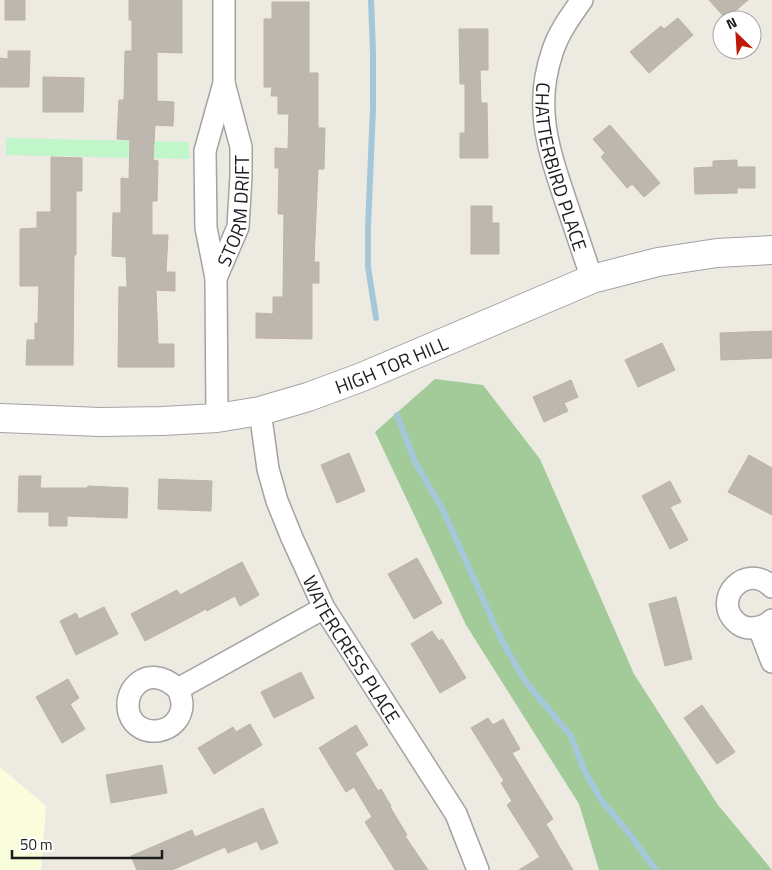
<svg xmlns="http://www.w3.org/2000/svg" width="772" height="870" font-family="'Titillium Web',sans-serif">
	<rect width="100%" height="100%" fill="#edeae2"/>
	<polygon fill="#fafddb" points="0,767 46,806 41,870 0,870"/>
	<polygon fill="#a3cb99" points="435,379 483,385 540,459 634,674 718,805 772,870 599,870 579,804 466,625 375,432"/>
	<polygon fill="#c0f6c9" points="6,138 189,142 189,159 6,155"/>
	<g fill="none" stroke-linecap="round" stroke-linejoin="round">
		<g stroke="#a4c8d9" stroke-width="6">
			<polyline points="371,0 373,53 373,108 368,226 368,267 376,318"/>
			<polyline points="397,415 415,462 443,510 501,639 525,681 571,736 584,770 601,800 628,832 656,870"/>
		</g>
	</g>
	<g fill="#bdb7af" stroke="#beb2a5">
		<rect x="5" y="0" width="20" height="20"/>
		<polygon points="129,0 182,0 182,53 157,52 157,101 174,102 173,126 155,125 153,160 158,161 157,201 152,201 152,235 168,235 166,272 175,272 175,291 156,290 158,344 174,344 174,367 118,367 119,287 127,287 126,257 112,256 113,213 121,213 121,178 129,179 130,140 117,139 119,100 124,100 125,51 132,51 132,20 129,20"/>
		<polygon points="709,0 748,0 726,19"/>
		<polygon points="272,2 309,2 309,73 318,73 318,128 325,128 324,169 318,169 314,262 319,262 319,283 312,283 312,339 256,338 256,313 273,314 273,297 283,297 284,214 278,214 279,168 275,168 275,148 288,149 289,114 278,114 278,96 271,96 272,87 264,87 264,19 272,19"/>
		<polygon points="678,18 693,35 649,73 630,52 661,26 664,29"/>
		<polygon points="459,29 488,29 488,70 480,70 481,103 487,103 488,158 460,158 460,133 465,133 465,84 460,84"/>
		<polygon points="8,51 30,51 29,87 0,87 0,58 8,59"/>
		<polygon points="43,77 84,78 83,112 43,112"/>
		<polygon points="610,125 660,183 644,197 632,184 627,188 601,157 605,153 593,139"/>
		<polygon points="51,157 82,158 82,191 76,191 76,255 74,255 73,365 26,365 27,340 35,340 35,323 38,323 39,286 20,286 20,229 37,228 37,212 51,212"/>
		<polygon points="737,160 737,167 755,167 755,188 737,188 737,193 695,194 694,168 713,167 713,161"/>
		<polygon points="471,206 492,206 492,223 499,223 499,254 471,254"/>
		<polygon points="772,331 772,358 721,360 720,333"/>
		<polygon points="662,343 675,370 638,387 625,360"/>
		<polygon points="571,380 578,397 564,403 568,411 544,422 533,397"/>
		<polygon points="349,453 365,491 337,503 321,465"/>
		<polygon points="749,455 772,468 772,515 728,492"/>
		<polygon points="19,476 41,476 40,488 87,488 88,486 128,488 127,518 67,516 67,526 49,526 49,512 18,512"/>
		<polygon points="159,479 212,481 211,511 158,509"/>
		<polygon points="670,481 681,502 670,507 688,540 670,549 642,496"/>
		<polygon points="417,558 442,603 414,619 388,574"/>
		<polygon points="242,562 259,595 240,606 235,596 207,611 206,609 145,641 131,614 177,590 180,595"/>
		<polygon points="676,597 692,659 665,666 649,604"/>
		<polygon points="104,607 118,634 76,655 60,621 76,613 79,619"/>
		<polygon points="432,631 439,641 442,639 466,678 440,693 411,644"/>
		<polygon points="301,672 314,698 274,718 261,692"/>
		<polygon points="68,679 79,698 70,704 85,729 62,743 36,697"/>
		<polygon points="702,705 735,752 717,764 684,718"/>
		<polygon points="488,718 493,725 503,719 520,749 512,753 553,819 546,824 573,870 519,870 540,857 507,805 512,801 501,783 504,781 471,728"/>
		<polygon points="250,724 262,745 214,774 198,748 233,727 236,732"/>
		<polygon points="356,725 368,745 355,753 378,791 381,789 391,806 390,807 407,835 405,836 428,870 395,870 365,822 372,817 354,787 346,792 319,748"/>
		<polygon points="162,765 167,793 111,803 106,775"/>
		<polygon points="263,808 278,843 261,850 257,841 228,853 225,847 172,870 137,870 131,856 192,830 195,837"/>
	</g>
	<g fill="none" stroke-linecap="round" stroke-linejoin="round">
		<defs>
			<g id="minor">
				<path id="s1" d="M582 0C570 17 558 33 552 53 534 107 548 148 565 199 574 226 583 253 592 279"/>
				<path id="s2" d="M216 278 238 227 241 176V147L224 83"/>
				<path id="s3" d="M260 411 268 469 277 501 292 538 324 608 456 814 478 870"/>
				<polyline points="217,418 216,278 206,228 205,151 224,83 224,0"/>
				<path d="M772 587C746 561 711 599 736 622 740 626 745 628 751 628 760 628 766 626 772 620"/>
				<polyline points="759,628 772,662"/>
				<path d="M178 689C180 694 182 699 182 704 182 734 138 742 129 713 127 705 128 697 132 690 145 671 164 676 178 689L324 608"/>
			</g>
			<g id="tertiary">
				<path id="s4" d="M0 418 101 422 162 421 217 418 260 411 308 397 362 377 592 279 658 262 717 253 772 250"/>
			</g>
		</defs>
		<use href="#minor" stroke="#a3a3a3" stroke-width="24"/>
		<use href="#tertiary" stroke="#a3a3a3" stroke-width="30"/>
		<use href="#minor" stroke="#fff" stroke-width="21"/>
		<use href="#tertiary" stroke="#fff" stroke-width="28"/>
	</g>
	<g text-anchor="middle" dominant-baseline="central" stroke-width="4" stroke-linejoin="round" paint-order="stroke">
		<g font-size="19" fill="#1c1c1c" stroke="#fff">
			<text stroke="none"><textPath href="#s1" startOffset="178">CHATTERBIRD PLACE</textPath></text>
			<text stroke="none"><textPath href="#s2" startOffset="71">STORM DRIFT</textPath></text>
			<text stroke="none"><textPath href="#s4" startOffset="400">HIGH TOR HILL</textPath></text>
			<text stroke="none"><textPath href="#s3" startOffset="258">WATERCRESS PLACE</textPath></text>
		</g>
	</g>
	<g transform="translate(737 35) rotate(335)"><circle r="24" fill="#ffffff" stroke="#a4a4a4"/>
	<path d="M0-4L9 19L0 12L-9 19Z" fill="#bf1a09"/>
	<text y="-8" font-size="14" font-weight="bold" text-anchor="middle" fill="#1c1c1c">N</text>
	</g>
	<path d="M12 850v8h150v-8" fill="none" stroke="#1c1c1c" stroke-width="2.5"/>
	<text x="20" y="850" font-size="15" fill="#1c1c1c" stroke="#ffffff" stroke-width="4" paint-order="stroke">50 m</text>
</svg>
